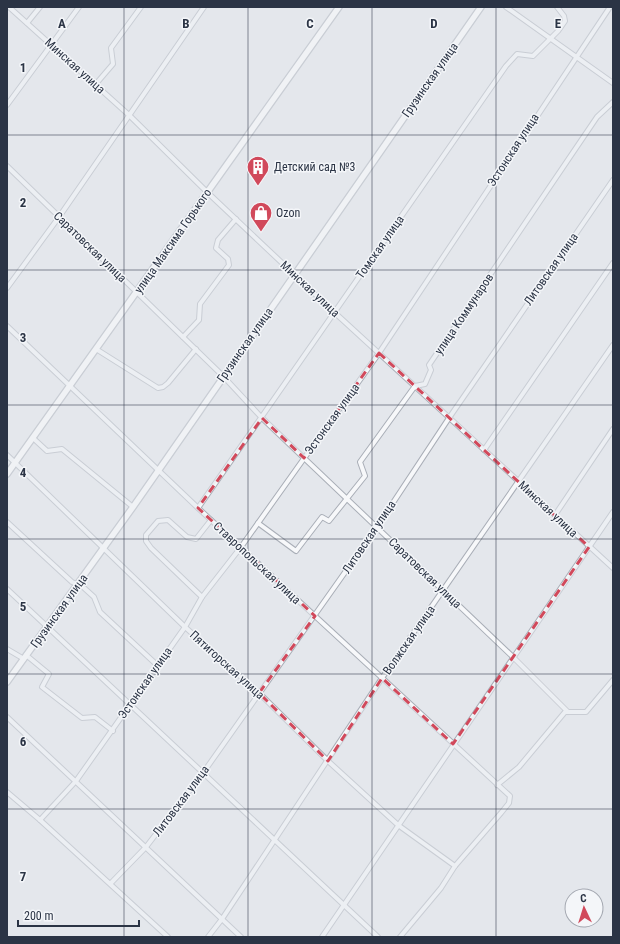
<svg xmlns="http://www.w3.org/2000/svg" width="620" height="944" font-family="'Roboto Condensed',sans-serif">
  <style>
    .lines { fill: none; stroke-linecap: round; stroke-linejoin: round }
    .street-casing { stroke: #a9aeb7; stroke-width: 6 }
    .secondary-casing { stroke: #a9aeb7; stroke-width: 8 }
    .street { stroke: #f7f8fa; stroke-width: 4 }
    .secondary { stroke: #fff; stroke-width: 5.5 }
    .marked { fill: none; stroke: #d1495b; stroke-width: 3; stroke-dasharray: 8 5; stroke-linejoin: round }
    .grid { fill: none; stroke: #2b3445; stroke-width: 1; stroke-opacity: 0.55 }
    .labels { text-anchor: middle; stroke-width: 3; stroke-linejoin: round; paint-order: stroke }
    .street-label { font-size: 12px; fill: #2b3445; stroke: #f4f6f9 }
    .poi-label { font-size: 12px; fill: #2b3445; stroke: #f4f6f9; text-anchor: start }
    .grid-label { font-size: 13px; text-anchor: middle; font-weight: bold; fill: #2b3445; stroke: #f4f6f9; stroke-width: 3; stroke-linejoin: round; paint-order: stroke }
  </style>
  <rect width="100%" height="100%" fill="#e4e7ec"/>
  <g class="lines">
    <g class="street-casing">
      <g id="street">
        <polyline points="9,7 129,115 207,192 334,312 613,568"/>
        <polyline points="506,7 613,83"/>
        <polyline points="27,23 40,7"/>
        <polyline points="95,85 113,64 111,48 141,7"/>
        <polyline points="7,105 79,7"/>
        <polyline points="7,166 223,376 262,418 513,657 568,712"/>
        <polyline points="7,288 59,217 204,7"/>
        <polyline points="7,326 198,508 510,796 509,803 501,813 455,866 441,888 400,937"/>
        <polyline points="183,337 199,320 200,304 229,265 228,259 216,248 218,240 236,219"/>
        <polyline points="96,349 158,388 163,387 168,383 196,349"/>
        <polyline points="33,438 47,451 62,449 133,507"/>
        <polyline points="484,450 613,263"/>
        <polyline points="7,455 185,627 259,693 328,761 398,825 455,866"/>
        <polyline points="198,508 506,66 517,54 533,56 558,31 565,21 564,16 557,7"/>
        <polyline points="555,515 613,429"/>
        <polyline points="7,522 72,582 83,587 94,597 100,612 157,665"/>
        <polyline points="258,523 296,551 322,517 329,521 365,476 360,462 415,386 425,384 431,370 429,365 597,117 613,102"/>
        <polyline points="7,589 378,937"/>
        <polyline points="202,597 151,548 146,541 146,535 158,521 168,520 187,537 196,539 211,520"/>
        <polyline points="7,649 24,659"/>
        <polyline points="26,655 49,674 42,687 82,718 95,717 113,731"/>
        <polyline points="7,717 241,937"/>
        <polyline points="497,785 519,767 565,712 586,712 613,680"/>
        <polyline points="7,792 40,820 168,937"/>
        <polyline points="40,820 76,781 185,627 202,597 241,547 379,353 610,7"/>
        <polyline points="111,883 146,847 203,773 377,527 449,418 613,180"/>
        <polyline points="208,937 222,919 382,678 613,345"/>
        <polyline points="322,937 613,512"/>
      </g>
    </g>
    <g class="secondary-casing">
      <g id="secondary">
        <polyline points="7,474 339,7"/>
        <polyline points="7,682 133,507 481,7"/>
      </g>
    </g>
    <use href="#street" class="street"/>
    <use href="#secondary" class="secondary"/>
  </g>
  <path d="M0 0H620V944H0ZM 379,353 L 589,547 L 453,744 L 382,678 L 328,761 L 259,693 L 315,616 L 198,508 L 262,418 L 304,458 Z" fill="#e4e7ec" fill-opacity=".55" fill-rule="evenodd"/>
  <path class="marked" d="M 379,353 L 589,547 L 453,744 L 382,678 L 328,761 L 259,693 L 315,616 L 198,508 L 262,418 L 304,458 Z"/>
  <path class="grid" d="M 124,7 L 124,937M 248,7 L 248,937M 372,7 L 372,937M 496,7 L 496,937M 7,135 L 613,135M 7,270 L 613,270M 7,405 L 613,405M 7,539 L 613,539M 7,674 L 613,674M 7,809 L 613,809"/>
  <defs>
    <g id="building-pin" transform="scale(1.15)"><path d="M0 17L-7.5 6A9.5 9.5 0 1 1 7.5 6Z" fill="#d1495b" stroke="#f4f6f9"/><path d="M-4-6H4V6H1V3H-1V6H-4ZM-2.5-4.3h1.7v1.8h-1.7ZM.8-4.3h1.7v1.8H.8ZM-2.5-1h1.7V.8h-1.7ZM.8-1h1.7V.8H.8Z" fill="#fff"/></g>
    <g id="shop-pin" transform="scale(1.15)"><path d="M0 17L-7.5 6A9.5 9.5 0 1 1 7.5 6Z" fill="#d1495b" stroke="#f4f6f9"/><path d="M-5-2.5h2.3a2.7 3.5 0 0 1 5.4 0H5L5.5 6h-11ZM-1.5-2.5h3a1.5 2.3 0 0 0-3 0Z" fill="#fff"/></g>
  </defs>
  <g fill-rule="evenodd">
    <use href="#building-pin" x="258" y="167"/>
    <use href="#shop-pin" x="261" y="213"/>
  </g>
  <g class="labels">
    <g class="street-label">
      <text transform="translate(75 66) rotate(42)" y="4">Минская улица</text>
      <text transform="translate(430 80) rotate(-55)" y="4">Грузинская улица</text>
      <text transform="translate(513 150) rotate(-57)" y="4">Эстонская улица</text>
      <text transform="translate(173 241) rotate(-55)" y="4">улица Максима Горького</text>
      <text transform="translate(90 247) rotate(44)" y="4">Саратовская улица</text>
      <text transform="translate(380 247) rotate(-55)" y="4">Томская улица</text>
      <text transform="translate(551 269) rotate(-55)" y="4">Литовская улица</text>
      <text transform="translate(310 289) rotate(43)" y="4">Минская улица</text>
      <text transform="translate(464 314) rotate(-56)" y="4">улица Коммунаров</text>
      <text transform="translate(245 345) rotate(-55)" y="4">Грузинская улица</text>
      <text transform="translate(332 419) rotate(-54)" y="4">Эстонская улица</text>
      <text transform="translate(548 509) rotate(43)" y="4">Минская улица</text>
      <text transform="translate(369 537) rotate(-56)" y="4">Литовская улица</text>
      <text transform="translate(257 563) rotate(43)" y="4">Ставропольская улица</text>
      <text transform="translate(425 573) rotate(44)" y="4">Саратовская улица</text>
      <text transform="translate(59 611) rotate(-54)" y="4">Грузинская улица</text>
      <text transform="translate(409 640) rotate(-55)" y="4">Волжская улица</text>
      <text transform="translate(227 665) rotate(42)" y="4">Пятигорская улица</text>
      <text transform="translate(145 683) rotate(-55)" y="4">Эстонская улица</text>
      <text transform="translate(181 801) rotate(-53)" y="4">Литовская улица</text>
    </g>
    <g class="poi-label">
      <text x="274" y="171">Детский сад №3</text>
      <text x="276" y="217">Ozon</text>
    </g>
  </g>
  <g class="grid-label">
    <text x="62" y="28">A</text>
    <text x="186" y="28">B</text>
    <text x="310" y="28">C</text>
    <text x="434" y="28">D</text>
    <text x="558" y="28">E</text>
    <text x="23" y="72">1</text>
    <text x="23" y="207">2</text>
    <text x="23" y="342">3</text>
    <text x="23" y="477">4</text>
    <text x="23" y="611">5</text>
    <text x="23" y="746">6</text>
    <text x="23" y="881">7</text>
  </g>
  <rect width="620" height="944" fill="none" stroke="#2b3445" stroke-width="16"/>
  <g transform="translate(584 908) rotate(356)"><circle r="19" fill="#f4f6f9" stroke="#a4a8b1"/>
  <path d="M0-3L7 15L0 10L-7 15Z" fill="#d1495b"/>
  <text y="-6" font-size="11" font-weight="bold" text-anchor="middle" fill="#2b3445">С</text>
  </g>
  <path d="M18 920v6h121v-6" fill="none" stroke="#2b3445" stroke-width="2"/>
  <text x="24" y="920" font-size="12" fill="#2b3445" stroke="#f4f6f9" stroke-width="3" paint-order="stroke">200 m</text>
</svg>
